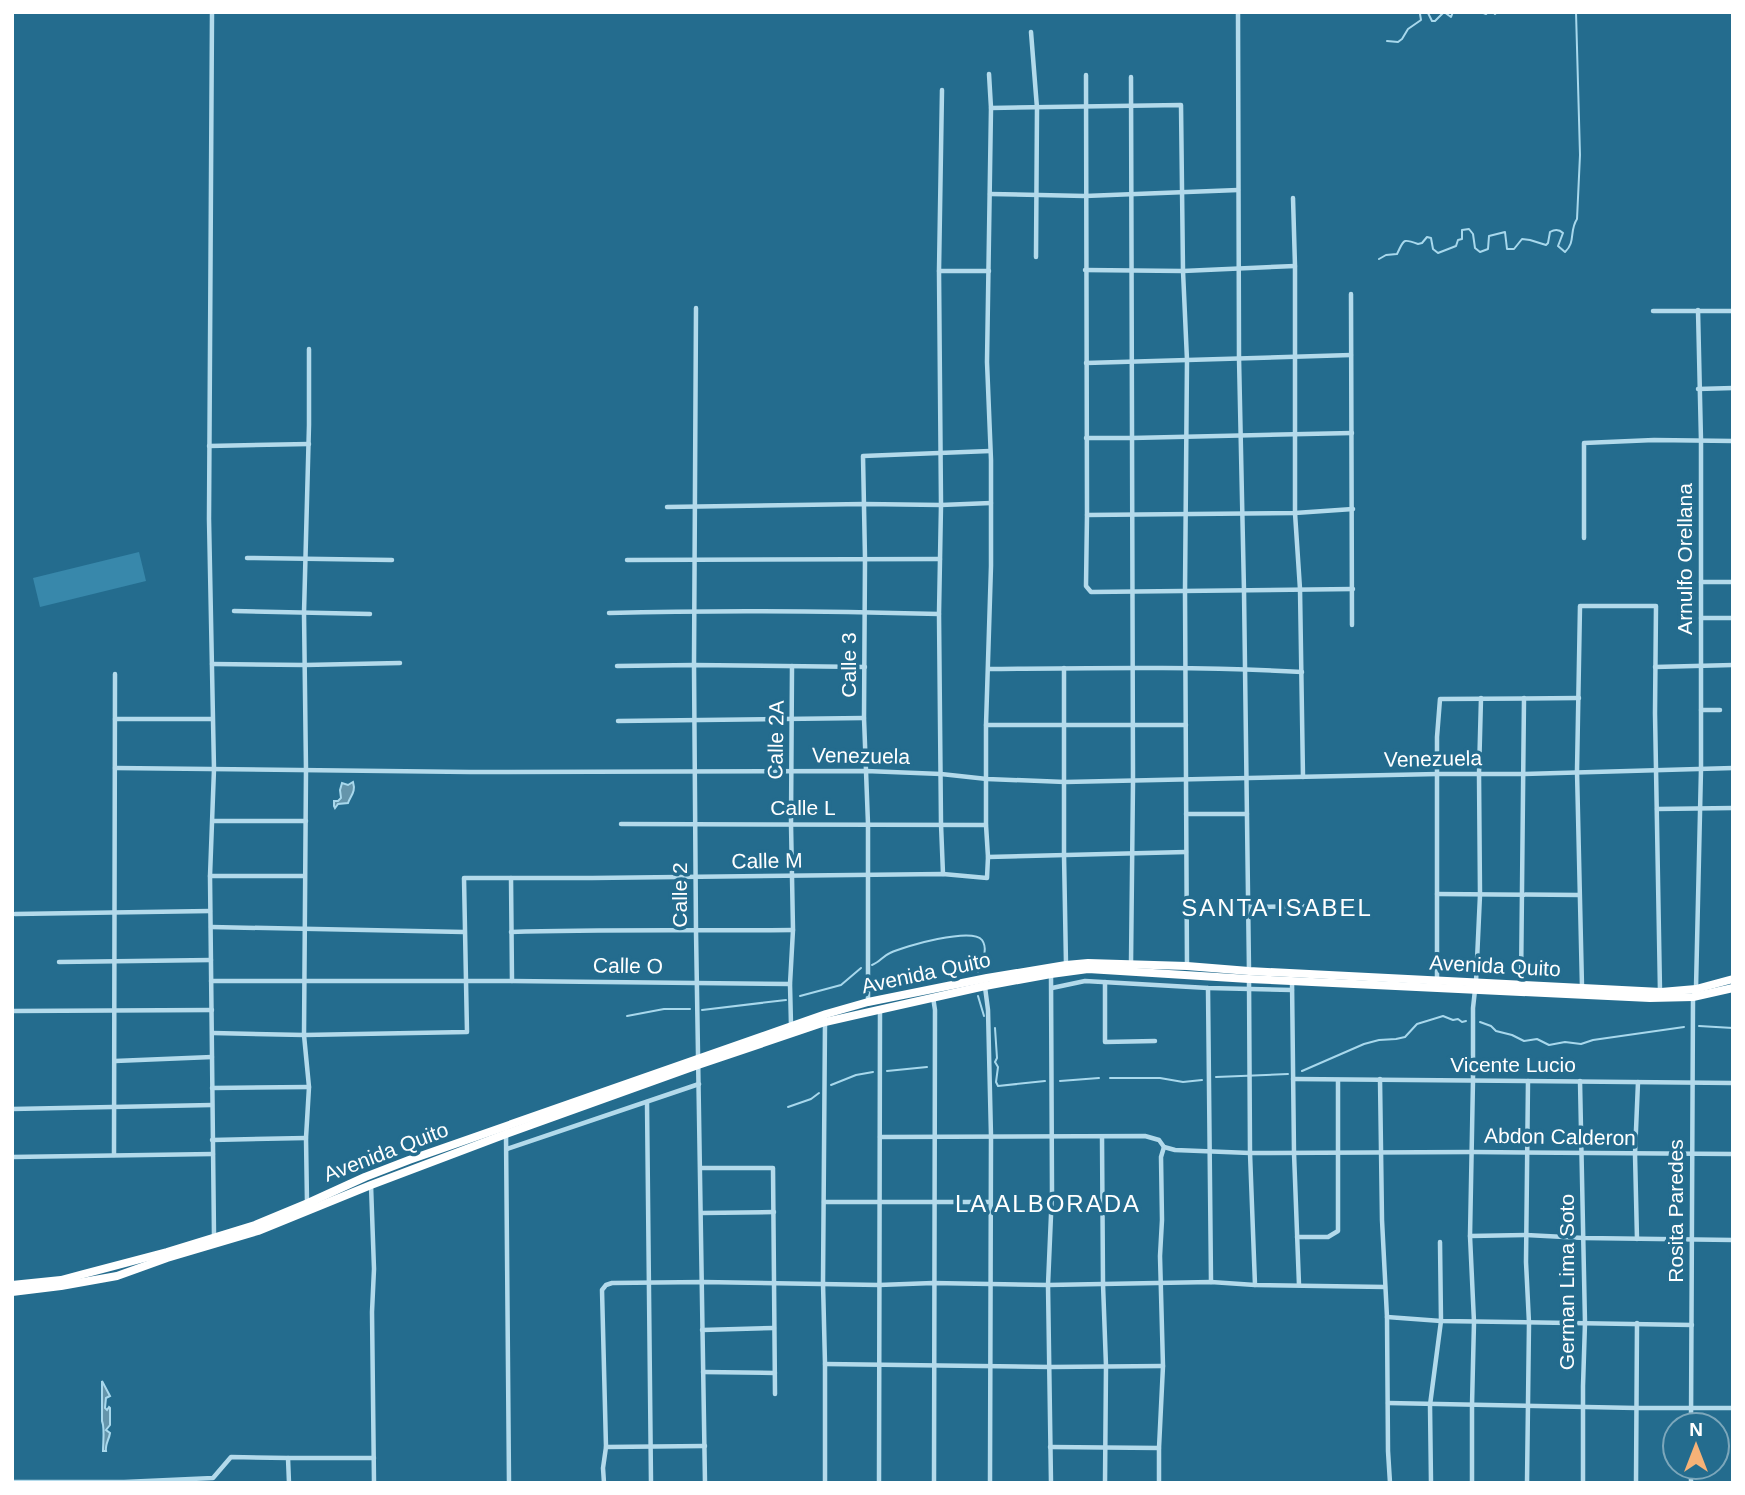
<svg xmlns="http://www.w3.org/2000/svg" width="1745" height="1495" font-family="Helvetica,sans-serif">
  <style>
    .green { fill: #3888ab }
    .water { fill: #6595ab; stroke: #a8d8ec; stroke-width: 2 }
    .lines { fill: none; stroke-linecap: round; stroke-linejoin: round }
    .stream { stroke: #a8d8ec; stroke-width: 2 }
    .street { stroke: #b3daeb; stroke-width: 4.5 }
    .highway { stroke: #fff; stroke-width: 8 }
    .labels { text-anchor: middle; stroke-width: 7; stroke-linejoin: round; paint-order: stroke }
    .street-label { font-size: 21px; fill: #fff; stroke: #246c8e }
    .quarter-label { font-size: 24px; letter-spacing: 2px; fill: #fff; stroke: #246c8e }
  </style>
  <rect width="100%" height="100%" fill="#246c8e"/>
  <polygon class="green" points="139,552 146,581 40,607 33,578"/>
  <g class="water">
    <path d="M 353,782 C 356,792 351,795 348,803 L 338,804 L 335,808 L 334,806 L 334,801 L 338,801 L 341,798 L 340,790 L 342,783 L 348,785 Z"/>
    <path d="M 102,1381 L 110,1396 L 106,1398 L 105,1408 L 107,1410 L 109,1407 L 110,1408 L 110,1425 L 106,1430 L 110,1433 C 109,1440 105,1444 106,1451 L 103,1451 C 103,1442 105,1428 102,1421 Z"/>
  </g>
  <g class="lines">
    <g class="stream">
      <polyline points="1425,12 1428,13 1432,21 1435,21 1444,12"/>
      <polyline points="1444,12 1451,17 1453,12"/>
      <polyline points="1481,12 1486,14 1488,12"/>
      <polyline points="1493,12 1495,14 1497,12"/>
      <polyline points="1387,41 1398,42 1402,39 1408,29 1421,20 1420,14 1422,12"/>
      <path d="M 1379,259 L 1386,255 L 1397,254 C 1404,240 1402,238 1418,244 L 1422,243 L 1427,237 L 1431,238 L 1433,249 L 1438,253 L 1456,246 L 1458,240 L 1462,239 L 1462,230 L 1469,229 L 1473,234 L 1475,248 L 1480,252 L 1488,249 L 1489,236 L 1505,232 L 1507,249 L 1514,249 L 1522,239 L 1530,240 L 1546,245 L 1548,243 L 1550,232 C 1555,229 1559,229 1563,233 L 1558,246 L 1565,252 C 1576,242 1569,231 1577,219 L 1580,155 L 1576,12"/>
      <path d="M 872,965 C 880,962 883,956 890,953 C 904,946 972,927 982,940 C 989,950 981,962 978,972"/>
      <polyline points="800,996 841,985 861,968"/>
      <polyline points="978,996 984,1016"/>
      <polyline points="702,1010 786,1000"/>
      <polyline points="627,1016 664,1009 690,1009"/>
      <polyline points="1480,1022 1491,1026 1496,1031 1512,1035 1524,1041 1537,1039 1549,1045 1565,1042 1581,1044 1593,1040 1684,1027"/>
      <polyline points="1699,1026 1733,1028"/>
      <polyline points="995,1028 997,1058 995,1062 998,1067 996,1082 998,1086 1045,1081"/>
      <polyline points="887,1071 927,1067"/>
      <polyline points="1302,1071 1364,1044 1379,1040 1396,1039 1405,1037 1417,1024 1443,1016 1453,1020 1458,1019 1462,1022 1466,1021"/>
      <polyline points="1216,1077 1288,1074"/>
      <polyline points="1110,1078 1160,1078 1183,1082 1202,1080"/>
      <polyline points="1060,1081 1099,1078"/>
      <polyline points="831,1085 856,1075 873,1072"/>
      <polyline points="788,1107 811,1099 819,1093"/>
    </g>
    <g class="street">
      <polyline points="212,12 209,519 214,769 210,876 214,1236"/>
      <polyline points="1238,12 1239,358 1244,591 1249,970"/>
      <polyline points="1031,32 1037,108 1036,257"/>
      <polyline points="1086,75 1087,515 1086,586 1091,592 1353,589"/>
      <polyline points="942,90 939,271 941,505 939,614 941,824 943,874"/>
      <polyline points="991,108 1181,105 1183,271 1187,360 1185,591 1187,966"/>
      <polyline points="990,194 1085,196 1238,190"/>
      <polyline points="1293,198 1295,266 1295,513 1300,589 1303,777"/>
      <polyline points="1085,270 1183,271 1295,266"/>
      <polyline points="939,271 989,271"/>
      <polyline points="1351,294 1352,625"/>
      <polyline points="696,308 694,665 696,931 705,1483"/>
      <polyline points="1653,311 1733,311"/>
      <polyline points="1086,363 1351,355"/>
      <polyline points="1698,389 1733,388"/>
      <polyline points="1086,438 1132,438 1352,433"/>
      <polyline points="209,446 309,444"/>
      <polyline points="667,507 864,504 941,505 991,503"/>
      <polyline points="1087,515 1295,513 1353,509"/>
      <polyline points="1584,538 1584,443 1654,440 1733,441"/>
      <polyline points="247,558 392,560"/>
      <polyline points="627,560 940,559"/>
      <polyline points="1701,582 1733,582"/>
      <polyline points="234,611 370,614"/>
      <path d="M 609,613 C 719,610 829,611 939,614"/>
      <polyline points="1701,618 1733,618"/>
      <polyline points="212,664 305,665 400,663"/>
      <polyline points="617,666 694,665 865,667"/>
      <polyline points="1655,667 1733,665"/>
      <polyline points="1064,668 1064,855 1066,964"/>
      <path d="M 989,669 C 1093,668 1197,666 1302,672"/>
      <polyline points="1701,710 1720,710"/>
      <polyline points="115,719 212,719"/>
      <polyline points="618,721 864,718"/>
      <polyline points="986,725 1186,725"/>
      <polyline points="115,768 470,772 866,771 941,774 987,779 1065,782 1438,774 1523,774 1733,768"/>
      <polyline points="1657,809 1733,808"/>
      <polyline points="1186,814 1247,814"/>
      <polyline points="213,821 306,821"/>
      <polyline points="621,824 986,825"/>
      <polyline points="988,857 1186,852"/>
      <polyline points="210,876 304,876"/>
      <polyline points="511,878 512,981"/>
      <polyline points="1437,894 1579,895"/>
      <polyline points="1248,907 1313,906"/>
      <polyline points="15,914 210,911"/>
      <polyline points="211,927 464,932"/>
      <path d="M 511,932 C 605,929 699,931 793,930"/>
      <polyline points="59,962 211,960"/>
      <polyline points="1131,963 1133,782 1131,77"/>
      <polyline points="1249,979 1250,1153 1255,1285"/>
      <polyline points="1437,979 1437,737 1440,699 1579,698"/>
      <polyline points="211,981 512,981 790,984"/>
      <polyline points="1292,981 1294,1153 1299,1285"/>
      <polyline points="1105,982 1105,1042 1155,1041"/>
      <polyline points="1476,982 1480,895 1479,774 1481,698"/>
      <polyline points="1521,985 1524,698"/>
      <polyline points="985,987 988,1010 991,1136 990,1483"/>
      <polyline points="1582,987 1577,771 1580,606 1656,606 1655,713 1660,991"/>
      <polyline points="1052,988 1085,981 1208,988 1292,990"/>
      <polyline points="1208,988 1211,1282"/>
      <polyline points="1696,988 1701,769 1701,441 1698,310"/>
      <polyline points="933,997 935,1010 934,1483"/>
      <polyline points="868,1001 868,824 864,718 865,558 863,456 990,451"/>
      <polyline points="12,1011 212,1010"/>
      <polyline points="825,1022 823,1283 825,1364 825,1483"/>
      <polyline points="791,1025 790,984 793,930 791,824 792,666"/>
      <polyline points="213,1033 304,1035 467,1032 464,878 592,878 943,874 987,878 988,857 986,825 986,725 991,566 991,460 987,362 991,108 989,74"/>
      <polyline points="115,1061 212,1057"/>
      <polyline points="1293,1079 1733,1083"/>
      <polyline points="1380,1079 1382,1220 1387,1317 1388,1451 1390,1483"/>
      <polyline points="1580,1081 1585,1323 1583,1386 1583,1483"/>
      <polyline points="212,1088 309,1087"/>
      <polyline points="647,1102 651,1483"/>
      <polyline points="12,1109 212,1105"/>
      <polyline points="506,1134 509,1483"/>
      <polyline points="880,1137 1145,1136 1159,1140 1164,1147 1175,1150 1250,1153 1472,1152 1733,1154"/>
      <polyline points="1102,1137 1103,1284 1106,1366 1105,1483"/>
      <polyline points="212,1140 306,1138"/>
      <polyline points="507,1149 699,1084"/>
      <polyline points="114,1155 115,674"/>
      <polyline points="12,1157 213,1154"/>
      <polyline points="701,1168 773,1168 775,1394"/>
      <polyline points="371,1185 374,1269 372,1312 374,1483"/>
      <polyline points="824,1202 990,1202"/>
      <polyline points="307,1203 306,1138 309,1087 304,1035 306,770 304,613 309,425 309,349"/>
      <polyline points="702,1213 774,1212"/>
      <polyline points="1470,1236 1526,1235 1584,1238 1733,1240"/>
      <polyline points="1297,1237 1328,1237 1338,1231 1338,1080"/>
      <polyline points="1637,1239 1635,1154 1638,1082"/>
      <polyline points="1387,1317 1441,1321 1692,1325"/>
      <polyline points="702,1330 774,1328"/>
      <polyline points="825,1364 1050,1367 1163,1366"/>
      <polyline points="703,1372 775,1373"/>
      <polyline points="1388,1403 1636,1408 1733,1408"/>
      <polyline points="1691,1425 1693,997"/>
      <polyline points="606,1447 602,1290 606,1285 612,1283 703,1282 879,1285 933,1283 1048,1285 1211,1282 1255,1285 1385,1287"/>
      <polyline points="1050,1447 1159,1448"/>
      <polyline points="12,1482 124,1482 213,1478 231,1457 288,1458"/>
      <polyline points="289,1483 288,1458 374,1458"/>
      <polyline points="604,1483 603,1468 606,1447 705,1446"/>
      <polyline points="879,1483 880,1009"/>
      <polyline points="1051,1483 1048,1285 1052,1192 1051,974"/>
      <polyline points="1159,1483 1159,1448 1163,1366 1160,1256 1162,1220 1161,1157 1164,1147"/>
      <polyline points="1431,1483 1430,1405 1441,1321 1440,1242"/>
      <polyline points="1472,1483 1472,1405 1474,1322 1470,1236 1473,1080 1473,1008 1475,990"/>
      <polyline points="1527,1483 1529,1323 1526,1262 1528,1081"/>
      <polyline points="1636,1483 1637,1323"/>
      <polyline points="1691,1483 1691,1467"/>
    </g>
    <g class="highway">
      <polyline points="12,1285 61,1280 167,1252 255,1225 308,1203 365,1177 409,1160 826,1014 868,1002 987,978 1066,965 1088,963 1187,966 1249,971 1661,992 1696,989 1733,979"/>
      <polyline points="12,1292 61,1286 117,1276 167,1258 258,1231 371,1185 506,1134 698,1065 825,1022 985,986 1051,974 1088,969 1249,979 1650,998 1693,997 1733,988"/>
    </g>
  </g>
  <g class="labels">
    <g class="street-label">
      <text transform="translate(1685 559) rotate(-90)" y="7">Arnulfo Orellana</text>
      <text transform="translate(849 665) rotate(-90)" y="7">Calle 3</text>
      <text transform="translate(776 740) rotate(-89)" y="7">Calle 2A</text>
      <text transform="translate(861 756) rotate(1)" y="7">Venezuela</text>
      <text transform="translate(1433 759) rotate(-1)" y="7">Venezuela</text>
      <text x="803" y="815">Calle L</text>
      <text transform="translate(767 861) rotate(-1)" y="7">Calle M</text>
      <text transform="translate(680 895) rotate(-90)" y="7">Calle 2</text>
      <text transform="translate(628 966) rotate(1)" y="7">Calle O</text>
      <text transform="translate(1495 966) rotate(3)" y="7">Avenida Quito</text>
      <text transform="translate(926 973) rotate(-12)" y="7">Avenida Quito</text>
      <text x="1513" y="1072">Vicente Lucio</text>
      <text transform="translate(1560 1137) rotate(1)" y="7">Abdon Calderon</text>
      <text transform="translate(386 1152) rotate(-21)" y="7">Avenida Quito</text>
      <text transform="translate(1676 1211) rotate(-90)" y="7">Rosita Paredes</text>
      <text transform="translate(1567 1282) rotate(-90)" y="7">German Lima Soto</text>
    </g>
    <g class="quarter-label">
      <text x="1277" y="916">SANTA ISABEL</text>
      <text x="1048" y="1212">LA ALBORADA</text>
    </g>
  </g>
  <rect width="1745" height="1495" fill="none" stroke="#ffffff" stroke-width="28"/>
  <g transform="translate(1696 1446)"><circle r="33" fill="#246c8e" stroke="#7ca7bb" stroke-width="2"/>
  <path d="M0-5L12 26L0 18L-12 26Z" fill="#f6b277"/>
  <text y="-10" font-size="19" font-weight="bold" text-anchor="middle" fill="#ffffff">N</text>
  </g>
</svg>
